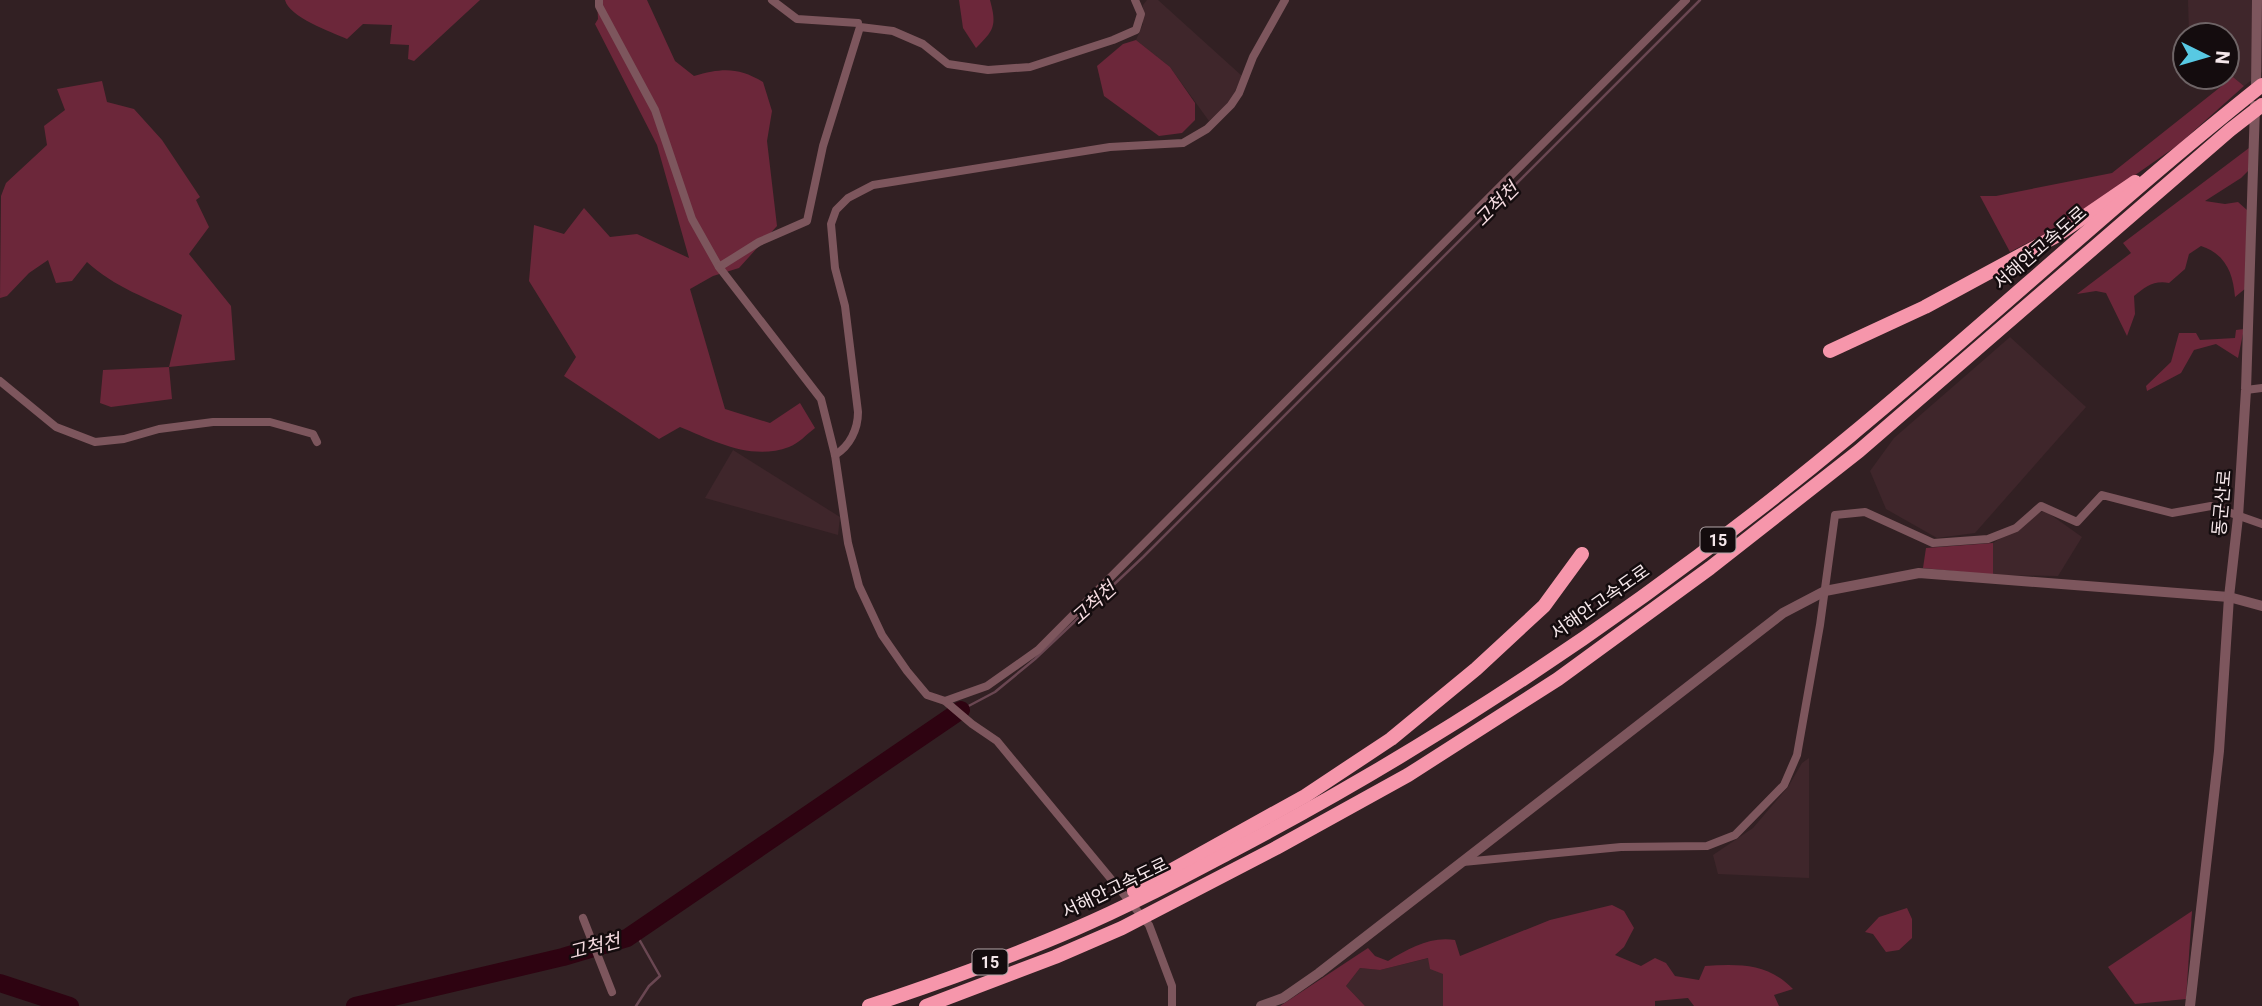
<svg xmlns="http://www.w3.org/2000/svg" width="2262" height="1006" font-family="Roboto,'Noto Sans KR',sans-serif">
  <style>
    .built { fill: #3f262b }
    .green { fill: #6c273a }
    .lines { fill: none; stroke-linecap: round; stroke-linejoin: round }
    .stream { stroke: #6a4752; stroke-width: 2.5 }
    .river { stroke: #2e0311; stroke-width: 18 }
    .minor { stroke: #7d565d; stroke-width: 8 }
    .tertiary { stroke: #7d565d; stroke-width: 10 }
    .motorway { stroke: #f696ab; stroke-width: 14 }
    .labels { text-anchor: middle; stroke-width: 5; stroke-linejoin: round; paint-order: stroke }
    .shield { fill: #140c0e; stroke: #b2a5a8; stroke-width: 2 }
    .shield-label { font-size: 16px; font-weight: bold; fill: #f5e7ea }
    .street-label { font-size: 18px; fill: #f5e7ea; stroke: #140c0e }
    .water-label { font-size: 19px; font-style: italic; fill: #f5dbe0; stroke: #140c0e }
  </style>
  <rect width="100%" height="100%" fill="#322023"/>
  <g class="built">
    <polygon points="1147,0 1158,0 1242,76 1231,100 1209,121 1170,67 1136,40 1143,24 1143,5"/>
    <polygon points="2188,0 2262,0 2262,72 2244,86 2227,72 2227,35 2189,35"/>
    <polygon points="2010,337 2086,407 1975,533 1937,538 1886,509 1870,471 1894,438"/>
    <polygon points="733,450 840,517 838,535 705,498"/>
    <polygon points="2044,510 2082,537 2058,576 1993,575 1993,543"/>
    <polygon points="1809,758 1809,878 1718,874 1713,855 1753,828 1788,787 1802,763"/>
    <polygon points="1429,958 1443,973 1443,1006 1365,1006 1346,986 1360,968 1380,970"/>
  </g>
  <g class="green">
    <path d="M 285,0 L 480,0 L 414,61 L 408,59 L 409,45 L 390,44 L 392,25 L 363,24 L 347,39 C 331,32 289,17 285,0 Z"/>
    <path d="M 597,0 L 647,0 L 675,61 L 694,76 C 722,68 738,67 763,82 L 772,111 L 767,141 L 777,226 L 739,268 L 713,276 L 690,289 L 725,409 L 770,423 L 800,403 L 815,428 C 807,434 798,444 789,447 C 751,461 714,441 680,427 L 659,439 L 564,376 L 576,357 L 529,281 L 534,225 L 564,234 L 584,208 L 610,237 L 637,234 L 689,258 L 657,145 L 595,24 L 598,19 Z"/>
    <path d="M 959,0 L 990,0 C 997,26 994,30 976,48 L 963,28 Z"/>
    <polygon points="1136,40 1170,67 1195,103 1195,120 1182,133 1159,136 1104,96 1097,66 1123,44"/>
    <polygon points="2233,77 2244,86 2178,145 2068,222 2010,252 1980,196 1996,196 2112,173"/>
    <path d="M 102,81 L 107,102 L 134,109 L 162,140 L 200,197 L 196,200 L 209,227 L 189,254 L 231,306 L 235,360 L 169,367 L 172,399 L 111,407 L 100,403 L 103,370 L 169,367 L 182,315 C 149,299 114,287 87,262 L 72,281 L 56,283 L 48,260 L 29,273 L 7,296 L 0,298 L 1,196 L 6,183 L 47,145 L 44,126 L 65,110 L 57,89 Z"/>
    <path d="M 2249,148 L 2250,169 L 2241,178 L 2205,201 L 2225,204 L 2238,202 L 2247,210 L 2246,288 L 2235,297 C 2233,272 2225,254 2201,246 L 2189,254 L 2185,269 L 2169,283 C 2154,280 2145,287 2134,296 L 2135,314 L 2127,336 L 2106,293 L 2096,291 L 2077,294 L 2131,253 L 2123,243 Z"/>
    <polygon points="2244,329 2238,358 2216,344 2194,350 2181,373 2147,391 2146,386 2171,362 2179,333 2196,333 2200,340 2235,338 2236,330"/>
    <polygon points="1993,543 1993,575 1923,568 1926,548"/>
    <path d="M 1612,905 L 1624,911 L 1634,928 L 1624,947 L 1615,955 L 1641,966 L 1655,958 L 1666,963 L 1675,976 L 1699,980 L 1705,966 C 1739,964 1768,963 1793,989 L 1774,995 L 1779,1006 L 1694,1006 L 1688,998 L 1655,1001 L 1655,1006 L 1443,1006 L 1443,974 L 1430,969 L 1428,958 L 1380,970 L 1360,968 L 1346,986 L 1365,1006 L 1280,1006 L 1368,948 L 1375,956 L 1388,961 C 1409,948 1431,936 1455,940 L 1460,956 L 1550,920 Z"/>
    <polygon points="1907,908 1912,919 1912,938 1899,950 1886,952 1873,934 1865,932 1879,917"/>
    <polygon points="2192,911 2186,999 2135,1004 2108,967"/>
  </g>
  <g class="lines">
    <g class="stream">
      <polyline points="961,710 995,692 1035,659 1143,557 1700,0"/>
      <polyline points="635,932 660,976 649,986 636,1006"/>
    </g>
    <g class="river">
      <polyline points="0,983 70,1006"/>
      <polyline points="355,1006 563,957 627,938 961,710"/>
    </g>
    <g class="minor">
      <polyline points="599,0 599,6 655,110 692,219 719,267 821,399 835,455 848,543 859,586 882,635 907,671 927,695 945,701 972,724 997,741 1149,925 1172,986 1172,1006"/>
      <polyline points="772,0 797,19 858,23"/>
      <polyline points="719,267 759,242 807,221 823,146 860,27 893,31 923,44 948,64 988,70 1030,67 1113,40 1136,30 1141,14 1135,0"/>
      <polyline points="0,381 56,427 95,442 124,439 159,429 213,422 270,422 313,434 317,442"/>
      <polyline points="2246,390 2262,388"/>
      <path d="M 835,455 C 850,446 858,429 858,412 L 845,306 L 835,268 L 831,224 L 836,210 L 848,198 L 873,185 L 1110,147 L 1183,143 L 1207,129 L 1231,105 L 1239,93 L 1253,57 L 1285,0"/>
      <polyline points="945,701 987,686 1038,650 1686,0"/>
      <polyline points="1463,862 1621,847 1707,846 1735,835 1784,785 1797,755 1820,625 1835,515 1865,512 1933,543 1988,539 2016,528 2041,506 2077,522 2102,495 2172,513 2211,506 2262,524"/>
      <polyline points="583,918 612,992"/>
    </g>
    <g class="tertiary">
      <polyline points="2256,91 2257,0"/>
      <polyline points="1261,1006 1283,998 1319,973 1783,613 1825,591 1919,573 2229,597 2262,606"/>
      <polyline points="2190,1006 2219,751 2229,597 2238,517 2246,390 2255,106"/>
    </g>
    <g class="motorway">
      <polyline points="1830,351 1925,307 2056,236 2135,182"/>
      <polyline points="1134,891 1305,796 1391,739 1476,669 1544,606 1582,554"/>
      <path d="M 869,1006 C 938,983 1008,958 1075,929 C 1129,906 1181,878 1234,850 C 1453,735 1660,594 1850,436 C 1989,321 2121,197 2262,85"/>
      <polyline points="926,1006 1055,957 1122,928 1276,848 1408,775 1558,679 1710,568 1859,451 2230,130 2262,105"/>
    </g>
  </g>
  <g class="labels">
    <g class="shield">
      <rect x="1700.5" y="527.5" width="35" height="25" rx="5"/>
      <rect x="972.5" y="949.5" width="35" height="25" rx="5"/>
    </g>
    <g class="shield-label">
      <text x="1718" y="546">15</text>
      <text x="990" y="968">15</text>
    </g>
    <g class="street-label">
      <text transform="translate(2040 248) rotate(-41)" y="6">서해안고속도로</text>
      <text transform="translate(2222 503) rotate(-85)" y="6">동군산로</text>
      <text transform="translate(1600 602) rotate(-35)" y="6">서해안고속도로</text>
      <text transform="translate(1115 888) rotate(-26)" y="6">서해안고속도로</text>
    </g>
    <g class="water-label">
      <text transform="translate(1496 204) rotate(-45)" y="7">고척천</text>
      <text transform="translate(1093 603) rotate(-42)" y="7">고척천</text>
      <text transform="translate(594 946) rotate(-14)" y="7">고척천</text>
    </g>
  </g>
  <g transform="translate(2206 56) rotate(95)"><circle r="33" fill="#140c0e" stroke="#6e6466" stroke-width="2"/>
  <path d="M0-5L12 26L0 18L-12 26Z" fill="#58c9e3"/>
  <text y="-10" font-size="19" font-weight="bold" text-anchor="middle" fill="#f5e7ea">N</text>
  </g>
</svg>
